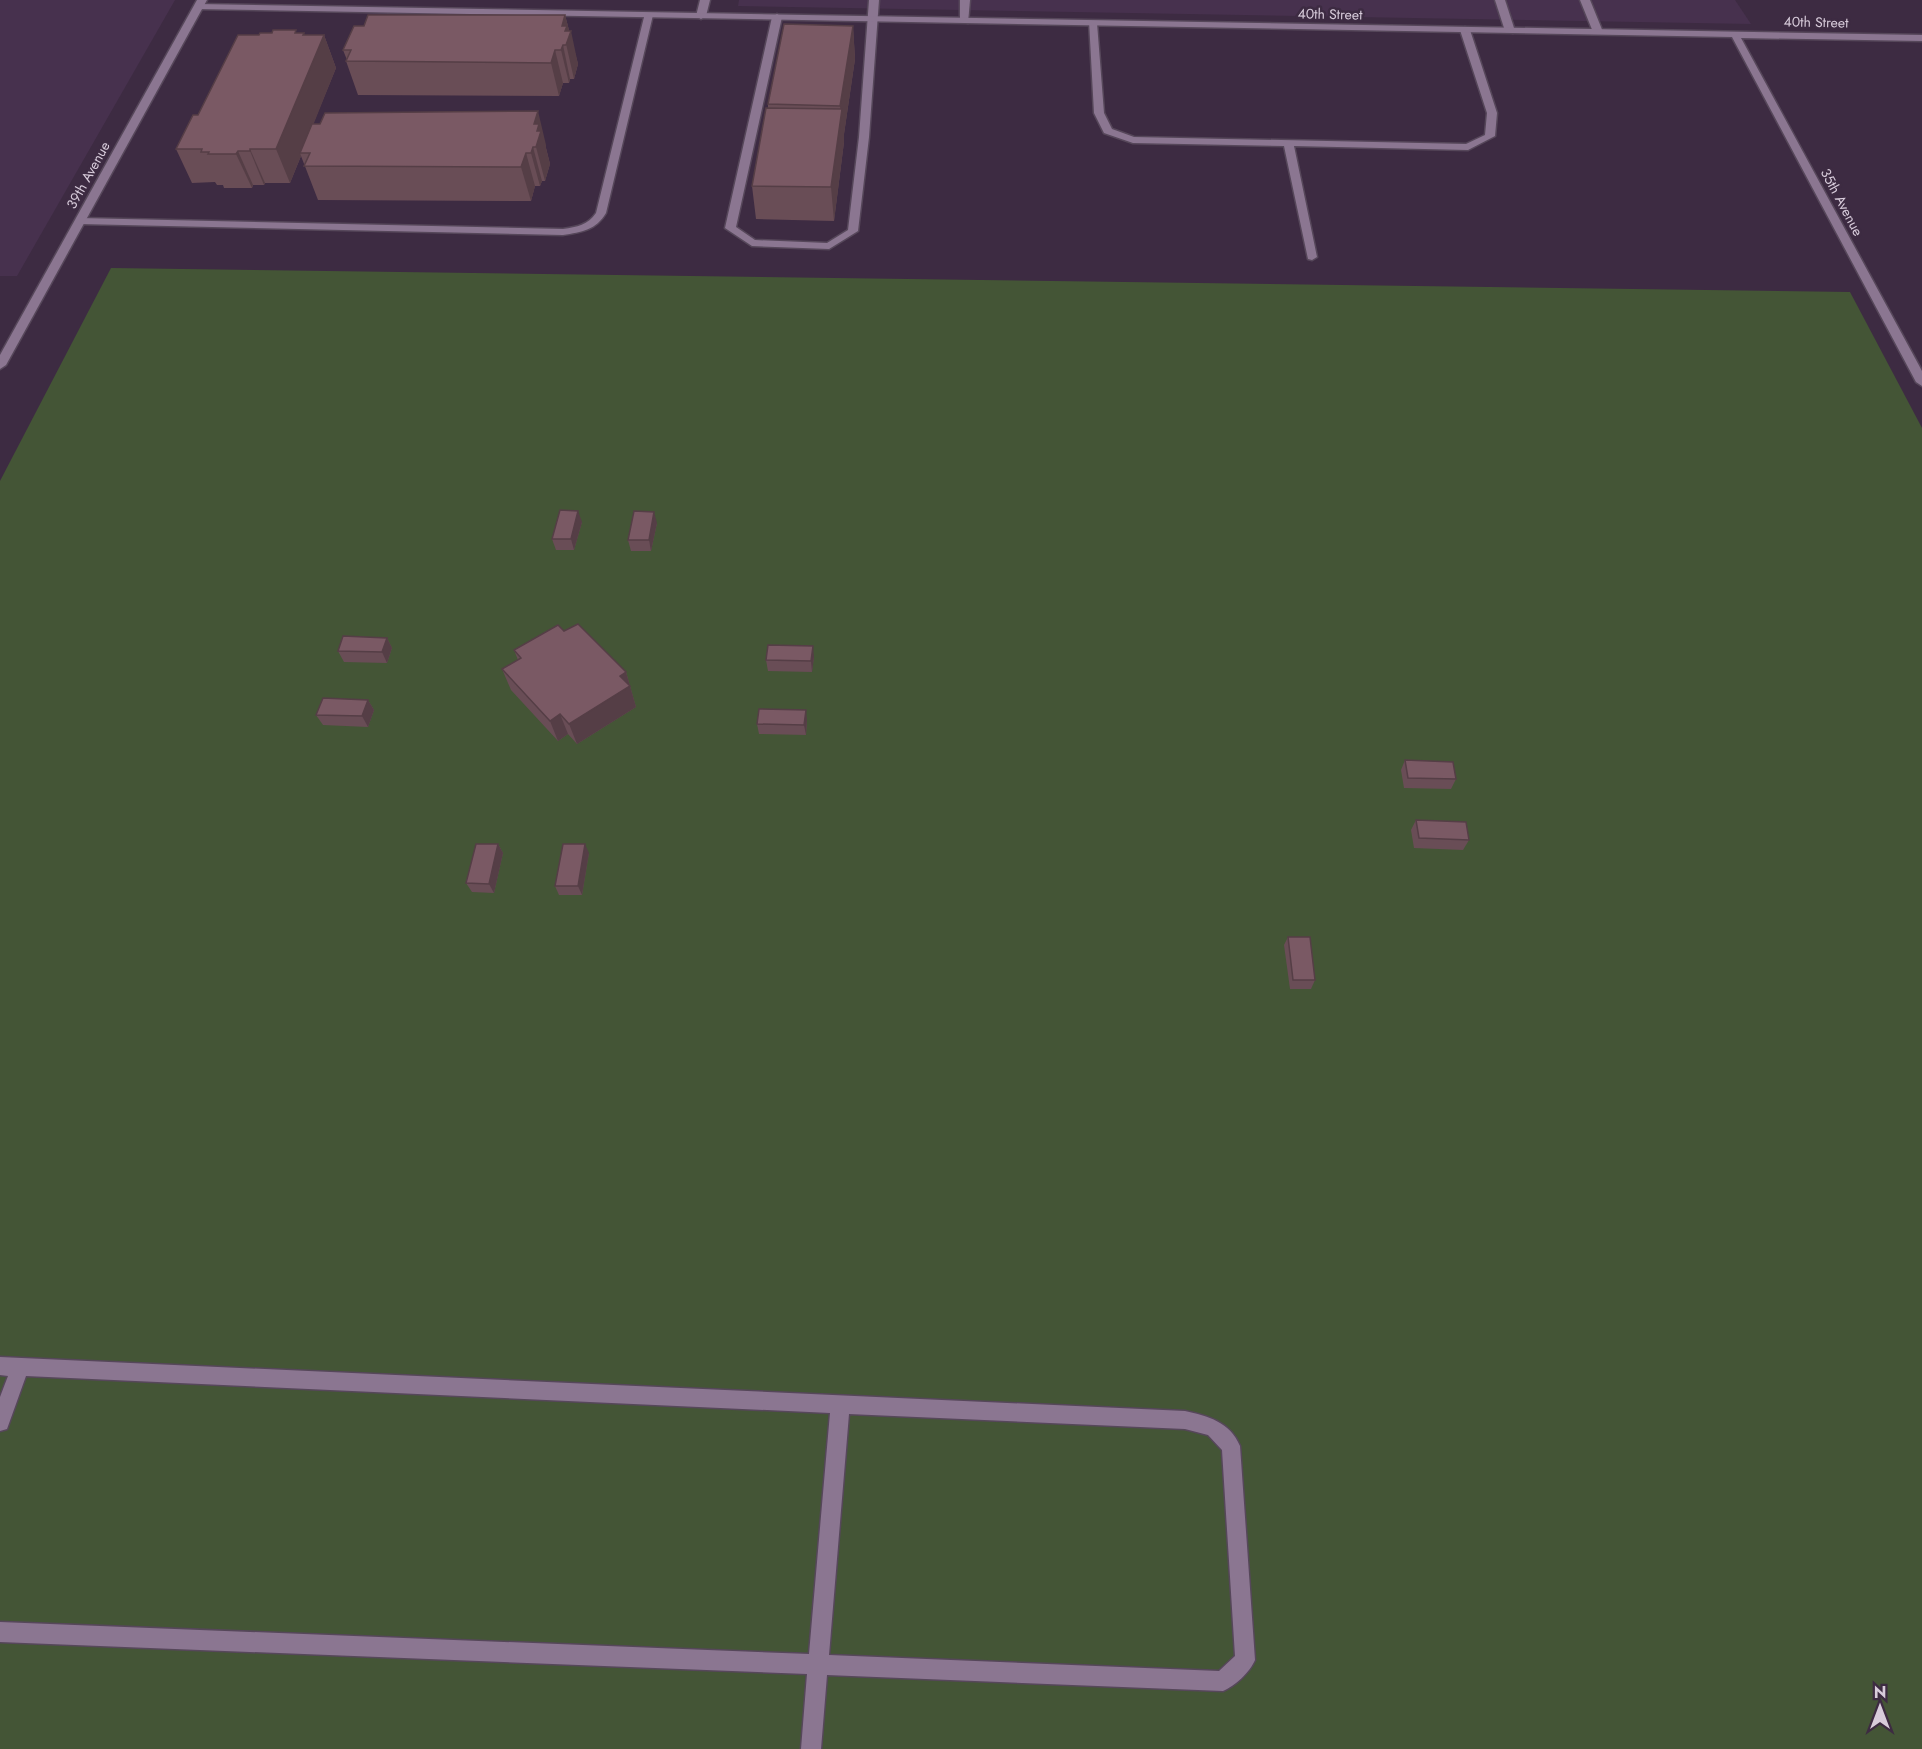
<svg xmlns="http://www.w3.org/2000/svg" width="1922" height="1749" font-family="Jost,sans-serif">
  <style>
    .built { fill: #47314e }
    .green { fill: #445536 }
    .lines { fill: none; stroke-linecap: round; stroke-linejoin: round }
    .service-casing { stroke: #56475a; stroke-width: 3 }
    .minor-casing { stroke: #56475a; stroke-width: 3 }
    .secondary-casing { stroke: #56475a; stroke-width: 3 }
    .service { fill: #8b7691; fill-rule: evenodd }
    .minor { fill: #8b7691; fill-rule: evenodd }
    .secondary { fill: #8b7691; fill-rule: evenodd }
    .wall { fill: #694d56 }
    .shaded-wall { fill: #553e46 }
    .building { fill: #7a5964; stroke: #553e46; stroke-width: 1.5 }
    .labels { text-anchor: middle; stroke-width: 5; stroke-linejoin: round; paint-order: stroke }
    .far-street-label { font-size: 14px; fill: #d8ccdb; stroke: #3d2b42 }
  </style>
  <rect width="100%" height="100%" fill="#3d2b42"/>
  <g class="built">
    <polygon points="0,0 175,0 17,276 0,276"/>
    <polygon points="739,0 1735,0 1751,24 738,6"/>
  </g>
  <polygon class="green" points="111,268 1850,292 1922,428 1922,1749 0,1749 0,481"/>
  <g class="lines">
    <g class="service-casing">
      <g id="service">
        <polygon points="700,0 710,0 706,16 701,19 696,16"/>
        <polygon points="869,0 879,0 869,137 858,231 829,249 752,246 725,228 772,17 777,14 782,17 736,227 755,240 827,243 848,230 859,137"/>
        <polygon points="960,0 970,0 968,23 960,21"/>
        <polygon points="1495,0 1505,0 1515,31 1513,33 1505,31"/>
        <polygon points="1580,0 1590,0 1603,32 1601,34 1593,32"/>
        <path d="M 645,13 L 653,15 L 606,213 C 596,230 582,232 563,235 L 80,224 L 75,221 L 80,218 L 563,229 C 577,227 588,225 596,213 Z"/>
        <polygon points="1089,21 1097,23 1104,113 1112,129 1134,137 1466,144 1485,135 1487,113 1460,30 1465,27 1470,30 1497,113 1495,136 1468,150 1294,146 1317,257 1312,260 1308,259 1284,146 1133,143 1104,133 1094,113"/>
        <path d="M 0,1357 L 1185,1411 C 1208,1416 1230,1422 1240,1446 L 1255,1660 C 1250,1672 1235,1686 1223,1691 L 827,1675 L 821,1749 L 801,1749 L 807,1674 L 0,1642 L 0,1622 L 809,1654 L 830,1413 L 26,1376 L 7,1429 L 0,1431 L 0,1397 L 8,1376 L 0,1375 ZM 849,1414 L 1185,1429 L 1208,1435 L 1222,1450 L 1235,1656 L 1219,1671 L 829,1655 Z"/>
      </g>
    </g>
    <g class="minor-casing">
      <polygon id="minor" points="198,4 1922,35 1922,41 1741,38 1922,371 1922,386 1916,382 1732,37 195,9 195,5"/>
    </g>
    <g class="secondary-casing">
      <polygon id="secondary" points="197,0 207,0 6,365 0,369 0,355"/>
    </g>
    <use href="#service" class="service"/>
    <use href="#minor" class="minor"/>
    <use href="#secondary" class="secondary"/>
  </g>
  <g class="wall">
    <polygon points="565,15 578,64 574,79 570,79 569,83 563,83 559,96 358,95 346,61 347,60 343,50"/>
    <polygon points="853,26 855,59 844,134 844,142 834,221 756,219 752,186 768,108 768,104"/>
    <polygon points="297,33 305,35 324,35 336,68 313,124 546,145 546,148 550,164 545,181 542,181 540,186 535,186 531,201 318,200 301,156 290,183 265,183 264,185 253,185 252,188 224,188 223,185 217,185 215,182 192,183 176,149 198,115 259,35"/>
    <polygon points="582,522 574,550 556,550 552,539"/>
    <polygon points="657,523 651,551 631,551 628,540"/>
    <polygon points="564,631 626,672 636,707 577,744 568,734 558,741 511,690 502,669 518,660 514,650"/>
    <polygon points="387,638 392,648 387,663 344,662 338,651"/>
    <polygon points="814,657 812,672 768,671 766,660"/>
    <polygon points="368,700 374,710 368,727 323,725 316,715"/>
    <polygon points="807,720 806,735 759,734 757,724"/>
    <polygon points="1405,760 1456,779 1451,789 1404,788 1401,770"/>
    <polygon points="1416,820 1469,840 1463,850 1414,848 1411,830"/>
    <polygon points="498,844 503,853 494,893 472,892 466,883"/>
    <polygon points="589,853 582,895 559,895 555,886"/>
    <polygon points="1288,937 1315,980 1311,989 1290,989 1284,945"/>
  </g>
  <g class="shaded-wall">
    <polygon points="565,15 570,34 571,31 578,64 574,79 562,26"/>
    <polygon points="853,26 855,59 844,134 844,142 834,221 831,187 841,115 840,106"/>
    <polygon points="304,33 314,58 324,35 336,68 302,153 300,153 301,156 290,183 276,149"/>
    <polygon points="563,45 570,79 569,83 561,50"/>
    <polygon points="555,50 563,83 559,96 551,63"/>
    <polygon points="538,111 546,145 546,148 550,164 545,181 536,147 534,124"/>
    <polygon points="533,147 542,181 540,186 531,153"/>
    <polygon points="250,149 265,183 264,185 250,151"/>
    <polygon points="238,151 253,185 252,188 236,154"/>
    <polygon points="526,153 535,186 531,201 521,167"/>
    <polygon points="578,511 582,522 574,550 571,539"/>
    <polygon points="654,512 657,523 651,551 649,540"/>
    <polygon points="387,638 392,648 387,663 382,652"/>
    <polygon points="813,646 814,657 812,672 811,661"/>
    <polygon points="626,672 636,707 577,744 569,724 620,676"/>
    <polygon points="368,700 374,710 368,727 362,716"/>
    <polygon points="806,710 807,720 806,735 804,725"/>
    <polygon points="560,714 568,734 558,741 550,721"/>
    <polygon points="498,844 503,853 494,893 489,884"/>
    <polygon points="585,844 589,853 582,895 578,886"/>
  </g>
  <g class="building">
    <polygon points="368,15 565,15 562,26 567,26 565,31 571,31 566,45 563,45 561,50 555,50 551,63 346,61 351,50 343,50 354,26 364,26"/>
    <polygon points="784,24 853,26 840,106 768,104"/>
    <polygon points="273,30 296,30 295,33 304,33 303,35 324,35 276,149 250,149 250,151 238,151 236,154 208,154 209,152 201,152 202,149 176,149 193,115 198,115 238,35 259,35 260,33 272,33"/>
    <polygon points="766,108 842,109 831,187 752,186"/>
    <polygon points="538,111 534,124 539,124 537,131 541,131 536,147 533,147 531,153 526,153 521,167 304,166 310,153 300,153 312,124 320,124 325,113"/>
    <polygon points="560,510 578,511 571,539 552,539"/>
    <polygon points="634,511 654,512 649,540 628,540"/>
    <polygon points="578,624 626,672 620,676 630,686 569,724 560,714 550,721 502,669 521,658 514,650 558,625 564,631"/>
    <polygon points="343,636 387,638 382,652 338,651"/>
    <polygon points="768,645 813,646 811,661 766,660"/>
    <polygon points="323,698 368,700 362,716 316,715"/>
    <polygon points="759,709 806,710 804,725 757,724"/>
    <polygon points="1405,760 1453,762 1456,779 1408,778"/>
    <polygon points="1416,820 1466,822 1469,840 1419,838"/>
    <polygon points="476,844 498,844 489,884 466,883"/>
    <polygon points="563,844 585,844 578,886 555,886"/>
    <polygon points="1288,937 1310,937 1315,980 1293,980"/>
  </g>
  <g class="labels">
    <g class="far-street-label">
      <text transform="translate(1330 14) rotate(1)" y="5">40th Street</text>
      <text transform="translate(1816 22) rotate(1)" y="5">40th Street</text>
      <text transform="translate(88 175) rotate(-61)" y="5">39th Avenue</text>
      <text transform="translate(1842 202) rotate(62)" y="5">35th Avenue</text>
    </g>
  </g>
  <g transform="translate(1880 1707)" stroke="#3d2b42" stroke-width="4.5" paint-order="stroke">
  <path d="M0-4.5L10 22L0 15L-10 22Z" fill="#d8ccdb"/>
  <text y="-9" font-size="16" font-weight="bold" text-anchor="middle" fill="#d8ccdb">N</text>
  </g>
</svg>
